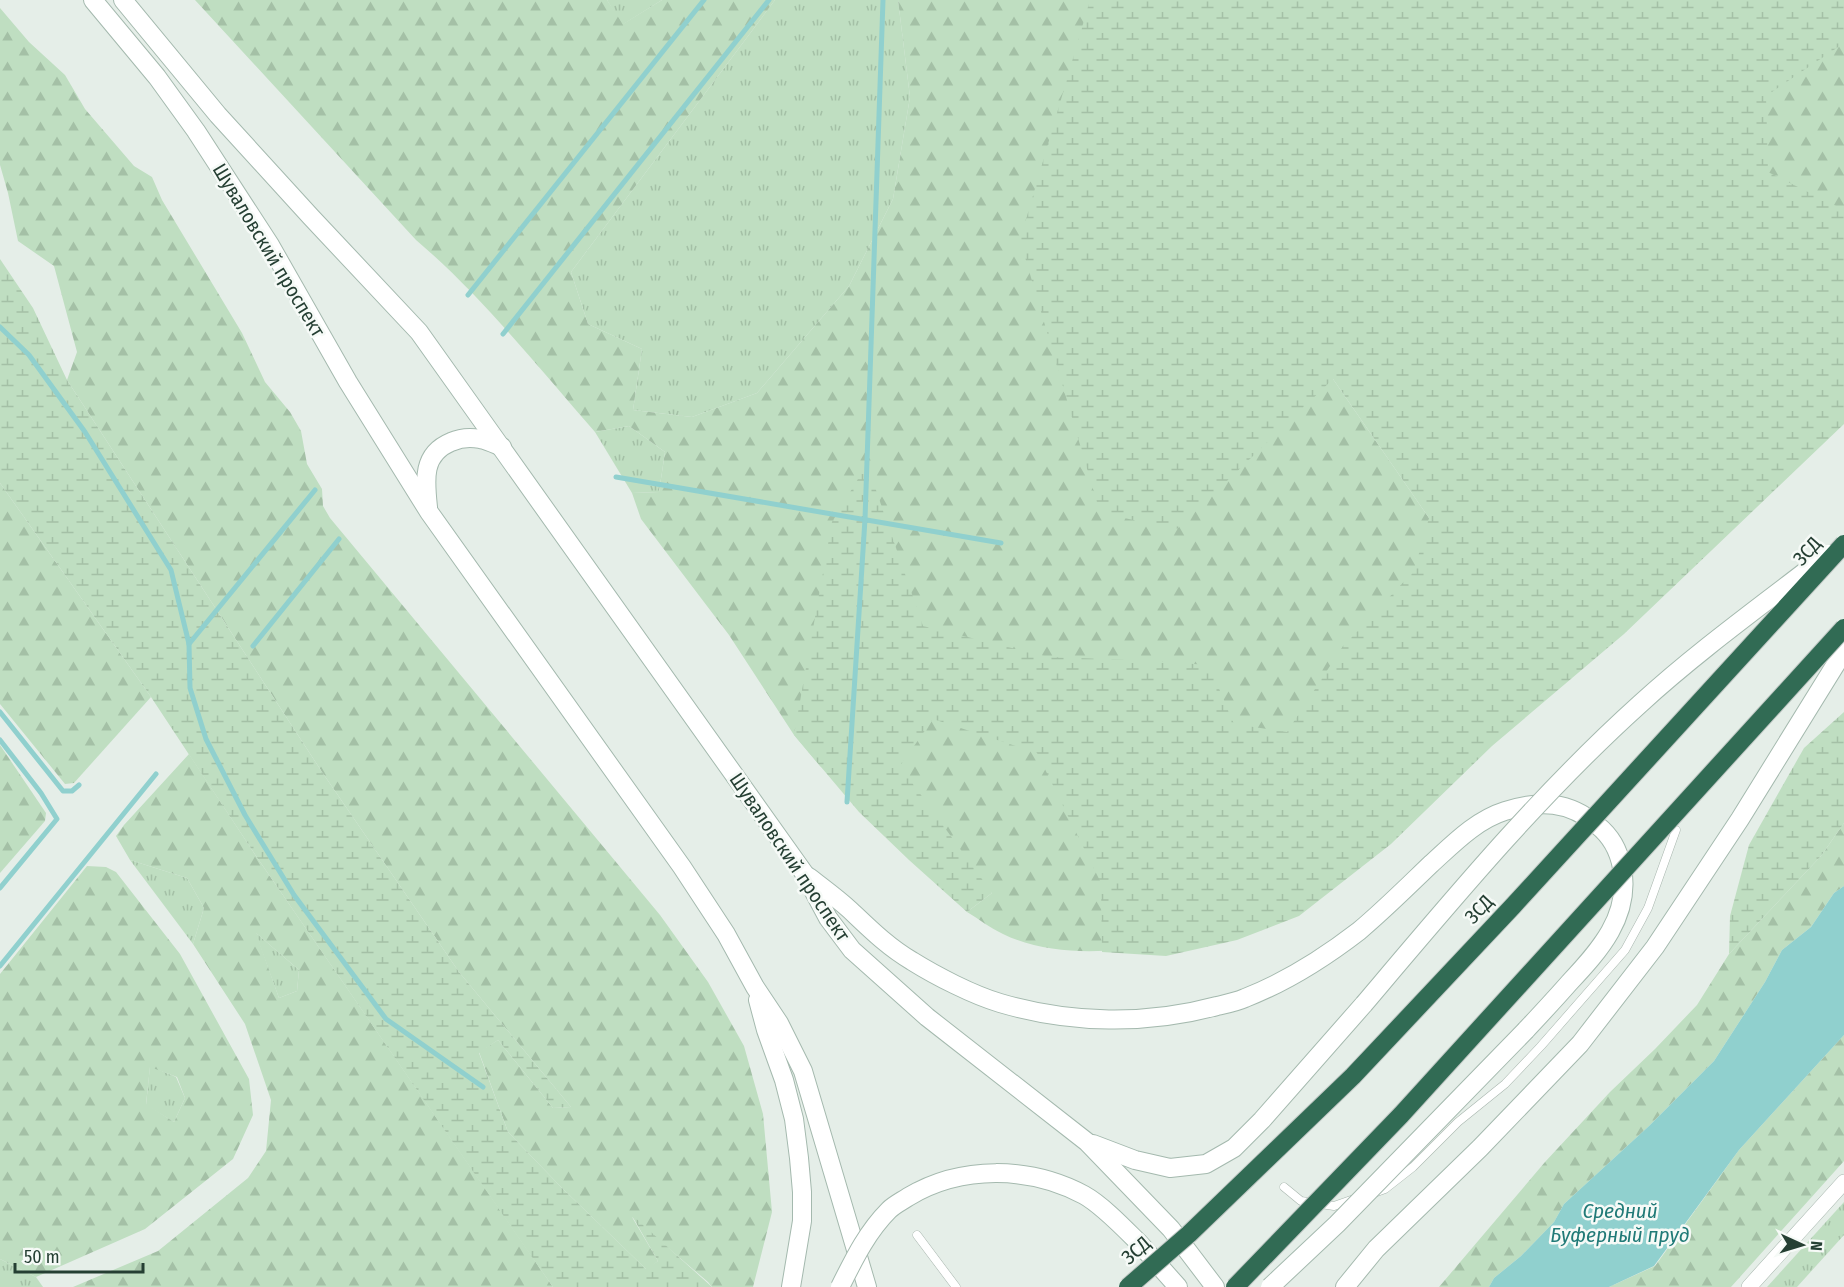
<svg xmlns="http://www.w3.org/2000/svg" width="1844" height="1287" font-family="'Fira Sans Condensed',sans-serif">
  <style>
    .grass { fill: url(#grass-tufts) }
    .forest { fill: url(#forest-firs); fill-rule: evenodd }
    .wetland { fill: url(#wetland-marsh) }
    .water { fill: #90d0ce }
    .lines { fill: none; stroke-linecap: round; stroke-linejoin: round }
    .stream { stroke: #90d0ce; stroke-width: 5 }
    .service-casing { stroke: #a8b6ae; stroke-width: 9 }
    .minor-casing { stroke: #a8b6ae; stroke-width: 16 }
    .secondary-casing { stroke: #a4b9ae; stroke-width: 20 }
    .service { stroke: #fff; stroke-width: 8 }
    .minor { stroke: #fff; stroke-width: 15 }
    .secondary { stroke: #fff; stroke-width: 18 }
    .secondary-bridge-casing { stroke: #a4b9ae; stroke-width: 20; stroke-linecap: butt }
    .motorway-bridge-casing { stroke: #c2c9c6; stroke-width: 20; stroke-linecap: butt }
    .secondary-bridge { stroke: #fff; stroke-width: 18 }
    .motorway-bridge { stroke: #316b54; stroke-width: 18 }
    .labels { text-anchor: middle; stroke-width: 5; stroke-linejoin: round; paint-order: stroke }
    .street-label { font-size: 20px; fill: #253f33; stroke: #f6faf7 }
    .water-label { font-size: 21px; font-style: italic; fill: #207a77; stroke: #f6faf7 }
  </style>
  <defs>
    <pattern id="grass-tufts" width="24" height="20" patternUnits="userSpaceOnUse" patternTransform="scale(1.5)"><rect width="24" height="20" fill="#bfdec1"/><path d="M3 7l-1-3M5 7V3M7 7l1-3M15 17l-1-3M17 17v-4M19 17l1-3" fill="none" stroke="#a4c0a6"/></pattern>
    <pattern id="forest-firs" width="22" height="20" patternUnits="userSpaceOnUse" patternTransform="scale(1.5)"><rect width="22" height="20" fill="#bfdec1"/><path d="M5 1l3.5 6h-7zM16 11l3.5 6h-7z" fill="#a4c0a6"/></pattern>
    <pattern id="wetland-marsh" width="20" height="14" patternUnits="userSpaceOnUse" patternTransform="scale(1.5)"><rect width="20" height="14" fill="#bfdec1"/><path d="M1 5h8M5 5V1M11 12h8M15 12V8" fill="none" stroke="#a4c0a6"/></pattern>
  </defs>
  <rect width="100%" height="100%" fill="#e5eee8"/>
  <g class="grass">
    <polygon points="607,0 662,0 622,25"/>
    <polygon points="775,0 898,0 910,97 893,199 849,286 757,393 692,417 633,410 642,349 588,324 571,272"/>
    <polygon points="629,426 665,452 659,492 632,493 595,432"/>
    <polygon points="130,860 187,878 204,908 193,944"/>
    <polygon points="255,932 299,970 297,991 279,998"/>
    <polygon points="150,1066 176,1077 185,1098 174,1122 146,1105"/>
    <polygon points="1844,1202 1844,1235 1797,1287 1767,1287"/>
    <polygon points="0,1259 36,1277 43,1287 0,1287"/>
  </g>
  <g class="forest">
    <path d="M 195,0 L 607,0 L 623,24 L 662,0 L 775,0 L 571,272 L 588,324 L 642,349 L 633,410 L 692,417 L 757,393 L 849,286 L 893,199 L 910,97 L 898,0 L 1384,0 L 1333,379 L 1429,518 L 1475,569 L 1154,947 C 1104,952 1050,957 1003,934 C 990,928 979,919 967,912 L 992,893 L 820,766 L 794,735 L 729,635 L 641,519 L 632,493 L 659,492 L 665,452 L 629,426 L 595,432 C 539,368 481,295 416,240 Z"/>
    <polygon points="1844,0 1844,328 1735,225 1751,14"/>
    <polygon points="0,8 29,42 65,75 85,109 134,166 152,177 162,200 242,333 265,382 290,412 301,431 307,464 322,489 323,506 330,518 660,915 708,982 744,1046 763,1114 772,1212 753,1287 712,1287 708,1282 632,1217 658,1261 647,1270 561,1187 508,1132 479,1052 498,1040 553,1108 571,1107 459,972 322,772 67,380 77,352 54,266 18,241 8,193 0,165"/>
    <polygon points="0,483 151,697 74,783 65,784 0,704"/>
    <polygon points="0,745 46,813 45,821 0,873"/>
    <path d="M 189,754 L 256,856 L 553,1287 L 73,1287 L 158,1251 L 248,1178 L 266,1151 L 271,1100 L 245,1024 L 193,944 L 204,908 L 187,878 L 130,860 L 116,836 L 124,825 ZM 256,933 L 299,970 L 297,991 L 279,998 Z"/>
    <polygon points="1844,823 1844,886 1834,893 1811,927 1782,950 1765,982 1714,1061 1649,1126 1564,1204 1554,1222 1521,1256 1494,1278 1489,1287 1439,1287 1545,1162 1610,1092 1655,1049 1697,1005 1729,954 1821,856"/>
    <path d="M 87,866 L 106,867 L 116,872 L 180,954 L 249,1079 L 253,1115 L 233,1159 L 145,1229 L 36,1277 L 0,1259 L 0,974 ZM 150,1067 L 177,1077 L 185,1098 L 174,1122 L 146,1104 Z"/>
    <polygon points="1844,1035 1844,1161 1731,1287 1609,1287 1655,1266 1739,1150"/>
  </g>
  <g class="wetland">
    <polygon points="1090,0 1844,0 1844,43 1766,96 1768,172 1844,210 1844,424 1624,634 1492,746 1391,844 1299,916 1237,940 1166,956 1102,952 1101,883 1037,753 933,719 900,766 992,893 967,912 909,860 859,812 794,735 832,522 867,464 923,626 1048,657 1134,660 1209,665 1234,724 1287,732 1343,646 1414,571 1429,518 1333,379 1177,529 1100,513 1020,240"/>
    <polygon points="0,259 33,308 67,380 322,772 459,972 571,1107 553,1108 498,1040 479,1053 508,1132 561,1187 646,1269 658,1261 631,1214 712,1287 553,1287 527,1250 256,856 151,697 0,483"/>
    <polygon points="1844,712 1844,823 1821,856 1729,954 1730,916 1749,845 1804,748"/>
  </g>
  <polygon class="water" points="1844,886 1844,1035 1739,1150 1654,1266 1609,1287 1489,1287 1494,1278 1521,1256 1554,1222 1564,1204 1649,1126 1714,1061 1765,982 1782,950 1811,927 1834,893"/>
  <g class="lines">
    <g class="stream">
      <polyline points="468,295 704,0"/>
      <polyline points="0,327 29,355 85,432 171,570 189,644 190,688 206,739 245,815 294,895 386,1019 483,1087"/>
      <polyline points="503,334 769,0"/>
      <polyline points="616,477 1001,543"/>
      <polyline points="189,644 315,490"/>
      <polyline points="253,646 339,539"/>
      <polyline points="0,712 63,791 72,791 79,785"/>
      <polyline points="0,740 41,793 57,819 0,888"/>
      <polyline points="847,802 865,519 883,0"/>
      <polyline points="0,966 156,774"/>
    </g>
    <g class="service-casing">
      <g id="service">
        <polyline points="1284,1187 1301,1201 1334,1206 1354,1199"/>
        <polyline points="1374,1193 1385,1189 1413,1167 1458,1122 1505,1084 1541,1046 1625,950 1648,908 1676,830"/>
        <polyline points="917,1235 956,1287"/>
      </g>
    </g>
    <g class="minor-casing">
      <polyline id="minor" points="1749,1287 1844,1182"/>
    </g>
    <g class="secondary-casing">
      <g id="secondary">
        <polyline points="93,0 157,77 196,131 270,245 348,382 429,512 682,867 726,934 755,987 779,1023 803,1071 867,1287"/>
        <polyline points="123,0 218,115 311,217 419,332 804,873 828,918 852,950 927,1017 1087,1142 1171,1229 1215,1287"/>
        <path d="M 428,507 C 425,480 422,454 451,442 C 460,438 470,437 480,439 C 487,440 495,444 502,447"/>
        <path d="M 809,877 C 823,888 837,898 850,910 C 869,928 888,947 912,961 C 936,976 973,995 1000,1003 C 1071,1024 1147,1025 1217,1006 C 1226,1004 1236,1002 1245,998 C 1286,982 1324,958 1359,931 C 1384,910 1407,887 1431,864 C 1453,844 1476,820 1505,811 C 1540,800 1569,801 1597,825 C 1611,836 1619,851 1622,868 C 1631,916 1599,951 1569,983 C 1555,999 1540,1015 1526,1030"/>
        <polyline points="758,1000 766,1030 784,1080 794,1119 799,1158 802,1192 802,1221 791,1287"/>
        <polyline points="1093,1144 1135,1160 1170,1168 1206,1164 1234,1148 1262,1120 1364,1004"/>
        <polyline points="1139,1243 1178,1287"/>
        <polyline points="1345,1287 1376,1249 1480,1148 1580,1044 1655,947 1740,819 1844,651"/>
      </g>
    </g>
    <use href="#service" class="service"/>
    <use href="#minor" class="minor"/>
    <use href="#secondary" class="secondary"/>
    <g class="secondary-bridge-casing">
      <g id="secondary-bridge">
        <path d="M 1364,1004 C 1452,900 1539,795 1640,704 C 1699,650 1765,603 1828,554"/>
        <path d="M 840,1287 C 854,1259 867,1232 889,1210 C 894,1205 902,1201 908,1197 C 961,1165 1030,1166 1084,1195 C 1102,1205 1124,1228 1139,1243"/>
        <polyline points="1270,1287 1337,1224 1526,1030"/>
      </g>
    </g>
    <g class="motorway-bridge-casing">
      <g id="motorway-bridge">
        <polyline points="1128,1287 1189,1234 1353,1076 1513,906 1844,544"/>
        <polyline points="1235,1287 1401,1115 1844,628"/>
      </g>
    </g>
    <use href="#secondary-bridge" class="secondary-bridge"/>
    <use href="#motorway-bridge" class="motorway-bridge"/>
  </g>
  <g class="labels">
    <g class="street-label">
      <text transform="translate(269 250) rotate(59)" y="7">Шуваловский проспект</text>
      <text transform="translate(1807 551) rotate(-48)" y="7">ЗСД</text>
      <text transform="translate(790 857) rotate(56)" y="7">Шуваловский проспект</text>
      <text transform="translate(1479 909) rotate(-47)" y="7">ЗСД</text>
      <text transform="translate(1136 1250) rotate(-41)" y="7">ЗСД</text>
    </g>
    <g class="water-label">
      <text x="1620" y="1218">Средний<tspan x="1620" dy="24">Буферный пруд</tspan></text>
    </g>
  </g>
  <g transform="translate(1802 1245) rotate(94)" stroke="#f6faf7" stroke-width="4.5" paint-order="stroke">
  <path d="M0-4.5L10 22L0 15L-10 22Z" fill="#253f33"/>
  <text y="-9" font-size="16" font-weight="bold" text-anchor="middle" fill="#253f33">N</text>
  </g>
  <path d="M15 1263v9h128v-9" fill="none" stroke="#253f33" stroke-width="3"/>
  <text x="24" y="1263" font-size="18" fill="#253f33" stroke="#f6faf7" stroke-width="4.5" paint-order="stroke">50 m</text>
</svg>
